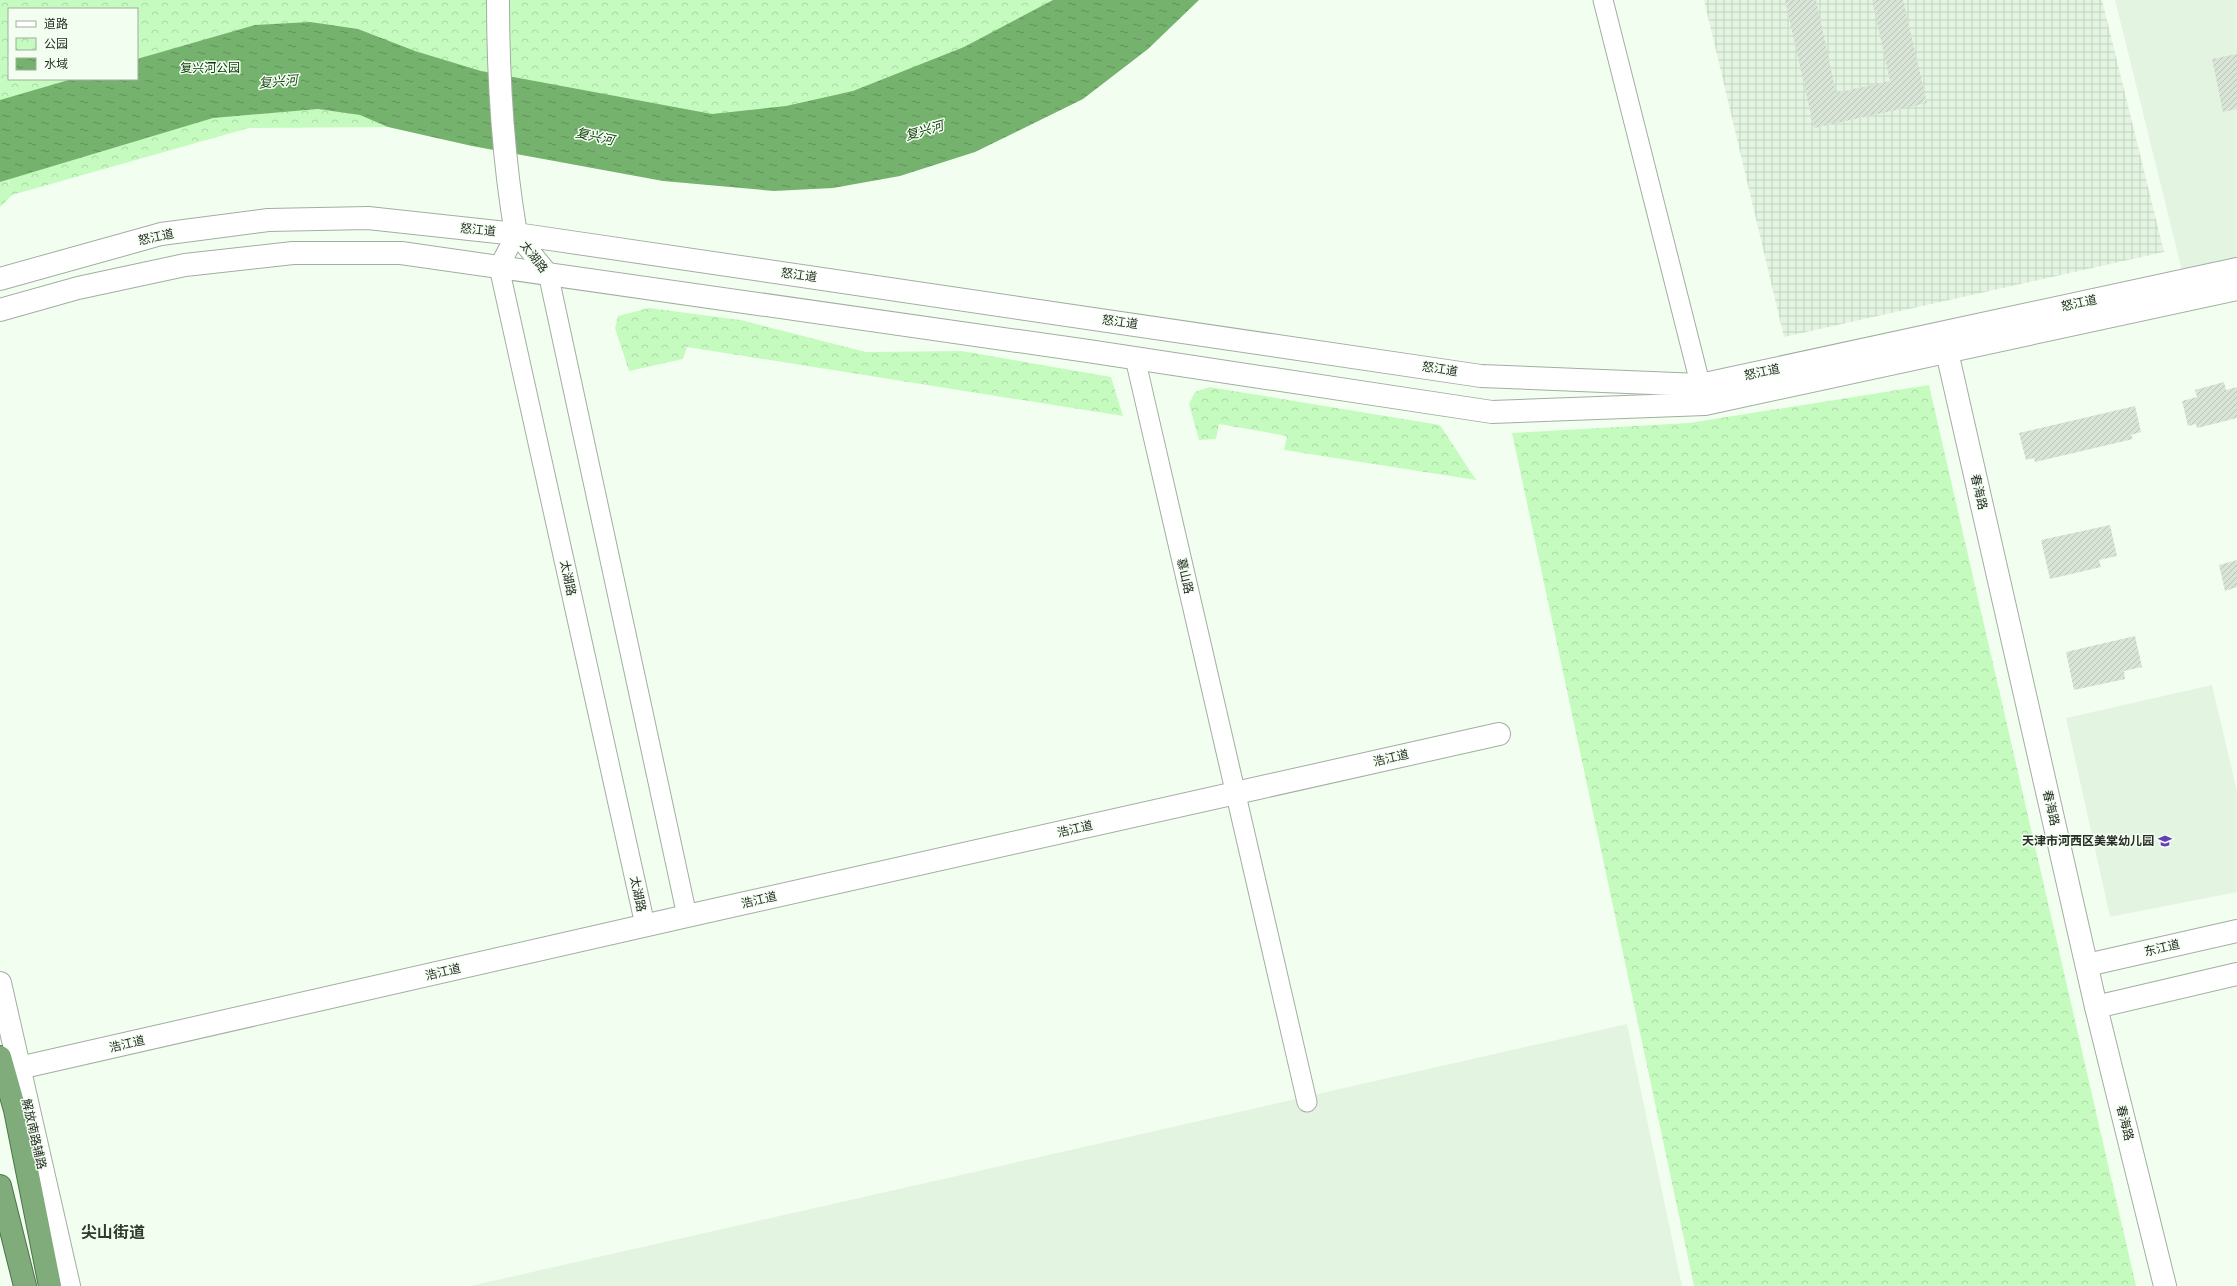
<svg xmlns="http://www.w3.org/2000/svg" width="2237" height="1286" font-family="Arial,'Noto Sans SC',sans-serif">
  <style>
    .built { fill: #e3f5e1 }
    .industrial { fill: url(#industrial-grid) }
    .park { fill: url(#park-crowns); fill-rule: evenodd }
    .water { fill: url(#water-ripples) }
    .building { fill: url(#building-hatch) }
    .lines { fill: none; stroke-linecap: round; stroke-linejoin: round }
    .minor-casing { stroke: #a2aea1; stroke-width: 21 }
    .tertiary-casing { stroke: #a2aea1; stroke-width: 24 }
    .trunk-casing { stroke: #4d7249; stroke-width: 24 }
    .minor { stroke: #fff; stroke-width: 19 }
    .tertiary { stroke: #fff; stroke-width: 22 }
    .trunk { stroke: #80ac7c; stroke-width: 22 }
    .labels { text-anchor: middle; stroke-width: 3; stroke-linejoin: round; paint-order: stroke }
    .park-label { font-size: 12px; fill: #0a3507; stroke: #f2fff0 }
    .street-label { font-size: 12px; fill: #292d28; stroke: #f2fff0 }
    .poi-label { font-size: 12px; font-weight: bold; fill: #292d28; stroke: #f2fff0; text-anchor: end }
    .water-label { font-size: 13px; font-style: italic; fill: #123c0e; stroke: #f2fff0 }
    .district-label { font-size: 16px; font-weight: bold; fill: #303a2f; stroke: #f2fff0 }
  </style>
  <defs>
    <pattern id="industrial-grid" width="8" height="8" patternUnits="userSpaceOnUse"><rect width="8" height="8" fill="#e3f5e1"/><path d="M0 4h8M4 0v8" fill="none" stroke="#c3d2c1"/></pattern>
    <pattern id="park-crowns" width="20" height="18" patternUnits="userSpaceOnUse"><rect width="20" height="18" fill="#c6fbc0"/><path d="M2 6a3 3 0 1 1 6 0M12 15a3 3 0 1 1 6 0" fill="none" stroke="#aad7a5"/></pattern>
    <pattern id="water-ripples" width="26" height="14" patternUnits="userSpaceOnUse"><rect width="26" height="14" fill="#75b26e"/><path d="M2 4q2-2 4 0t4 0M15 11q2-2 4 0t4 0" fill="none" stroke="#60915a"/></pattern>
    <pattern id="building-hatch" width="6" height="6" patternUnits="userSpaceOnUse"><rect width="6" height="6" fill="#d8e4d6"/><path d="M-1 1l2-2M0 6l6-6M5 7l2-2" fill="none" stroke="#b9c4b8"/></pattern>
  </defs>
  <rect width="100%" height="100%" fill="#f2fff0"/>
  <g class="built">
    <polygon points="2115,0 2237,0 2237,280 2187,291"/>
    <polygon points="2212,685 2237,791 2237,892 2110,917 2066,718"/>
    <polygon points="1627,1024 1682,1286 470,1286"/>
  </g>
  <polygon class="industrial" points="1704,0 2102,0 2164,252 1784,337"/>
  <g class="park">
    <path d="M 0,0 L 1127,0 L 786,133 L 388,127 L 249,128 L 12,195 L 0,207 L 0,182 L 7,179 L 10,186 L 0,146 ZM 9,9 L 137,9 L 137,79 L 9,79 Z"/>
    <polygon points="649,308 741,320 866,352 962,351 1111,377 1123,416 687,347 683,359 629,371 615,328 618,316"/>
    <polygon points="1929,385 2136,1286 1694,1286 1512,433 1689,423"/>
    <polygon points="1209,387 1440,425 1476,480 1284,450 1287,436 1219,424 1216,439 1199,440 1189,404 1195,392"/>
  </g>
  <polygon class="water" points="1053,0 1199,0 1148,49 1083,99 975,152 900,176 833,188 774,191 663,181 472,146 388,127 360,115 318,109 213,118 0,182 0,100 72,79 137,79 137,59 255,25 310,22 358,29 415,51 481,71 712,114 786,106 853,91 964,47"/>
  <g class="building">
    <polygon points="1785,0 1816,0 1836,93 1890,81 1872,0 1903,0 1927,103 1814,128"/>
    <polygon points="2237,54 2237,109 2223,112 2212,59"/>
    <polygon points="2224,382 2226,390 2237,387 2237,418 2197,428 2196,424 2188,426 2182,401 2197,397 2195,390"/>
    <polygon points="2135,406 2141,432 2131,435 2133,439 2035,462 2034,458 2026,460 2019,433"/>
    <polygon points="2110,525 2117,556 2099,560 2101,567 2050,579 2041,540"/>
    <polygon points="2237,560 2237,587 2225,591 2219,565"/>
    <polygon points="2135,636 2142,667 2124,671 2125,679 2074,690 2066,652"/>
  </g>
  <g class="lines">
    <g class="minor-casing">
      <g id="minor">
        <polyline points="1603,0 1704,399"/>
        <polyline points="1135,358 1307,1102"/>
        <polyline points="645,925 499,267 516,234 548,273 687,916"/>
      </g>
    </g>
    <g class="tertiary-casing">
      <g id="tertiary">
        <path d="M 498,0 C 498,78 503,157 516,234"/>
        <polyline points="0,279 161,234 268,220 368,218 516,234 1481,376 1700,385 2237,269"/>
        <polyline points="0,310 78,288 185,265 293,253 401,253 1088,351 1492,412 1705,404 2237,289"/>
        <polyline points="1947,352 2096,1007 2165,1286"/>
        <polyline points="2087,965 2237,931"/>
        <polyline points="0,983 69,1286"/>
        <polyline points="2096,1007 2237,974"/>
        <polyline points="19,1068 687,916 1499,734"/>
      </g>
    </g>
    <g class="trunk-casing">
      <g id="trunk">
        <polyline points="0,1057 15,1110 50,1286"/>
        <polyline points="0,1186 25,1286"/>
      </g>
    </g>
    <use href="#minor" class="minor"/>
    <use href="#tertiary" class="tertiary"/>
    <use href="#trunk" class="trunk"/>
  </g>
  <defs>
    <g id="school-bare" transform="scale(1.08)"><path d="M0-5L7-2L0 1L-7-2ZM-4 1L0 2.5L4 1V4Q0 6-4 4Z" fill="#633eb7" stroke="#f2fff0" stroke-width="2.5" paint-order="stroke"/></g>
  </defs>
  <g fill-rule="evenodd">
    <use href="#school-bare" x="2165" y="841"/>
  </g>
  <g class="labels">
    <g class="park-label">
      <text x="210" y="72">复兴河公园</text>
    </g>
    <g class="street-label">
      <text transform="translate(478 230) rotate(6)" y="4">怒江道</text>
      <text transform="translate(156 237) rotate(-12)" y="4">怒江道</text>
      <text transform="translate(534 257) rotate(52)" y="4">太湖路</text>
      <text transform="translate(799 275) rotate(8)" y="4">怒江道</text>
      <text transform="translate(2079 303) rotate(-12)" y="4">怒江道</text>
      <text transform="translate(1120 322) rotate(8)" y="4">怒江道</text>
      <text transform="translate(1440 369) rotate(9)" y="4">怒江道</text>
      <text transform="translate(1762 372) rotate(-12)" y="4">怒江道</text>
      <text transform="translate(1979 492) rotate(77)" y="4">春海路</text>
      <text transform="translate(1185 576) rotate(77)" y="4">慕山路</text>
      <text transform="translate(568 578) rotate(78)" y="4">太湖路</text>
      <text transform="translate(1391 758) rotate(-13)" y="4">浩江道</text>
      <text transform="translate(2051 808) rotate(77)" y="4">春海路</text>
      <text transform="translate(1075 829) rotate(-13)" y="4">浩江道</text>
      <text transform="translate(638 894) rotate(78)" y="4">太湖路</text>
      <text transform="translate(759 900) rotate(-13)" y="4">浩江道</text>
      <text transform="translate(2162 948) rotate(-13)" y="4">东江道</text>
      <text transform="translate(443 972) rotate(-13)" y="4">浩江道</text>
      <text transform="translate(127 1044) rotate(-13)" y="4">浩江道</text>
      <text transform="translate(2125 1123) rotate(76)" y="4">春海路</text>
      <text transform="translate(34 1134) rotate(77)" y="4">解放南路辅路</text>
    </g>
    <g class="poi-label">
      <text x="2154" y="845">天津市河西区美棠幼儿园</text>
    </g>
    <g class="water-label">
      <text transform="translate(278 81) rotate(-5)" y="5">复兴河</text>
      <text transform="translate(924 130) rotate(-16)" y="5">复兴河</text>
      <text transform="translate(595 136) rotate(12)" y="5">复兴河</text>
    </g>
    <g class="district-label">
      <text x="113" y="1238">尖山街道</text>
    </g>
  </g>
  <rect x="8" y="8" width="130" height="72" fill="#f2fff0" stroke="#a2aba0"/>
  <rect x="16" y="21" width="20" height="6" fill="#ffffff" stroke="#a2aba0"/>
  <text x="44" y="28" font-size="12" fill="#292d28">道路</text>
  <rect x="16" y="38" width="20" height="12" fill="url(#park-crowns)" stroke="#a2aba0"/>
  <text x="44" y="48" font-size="12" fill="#292d28">公园</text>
  <rect x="16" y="58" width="20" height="12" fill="url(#water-ripples)" stroke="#a2aba0"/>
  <text x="44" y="68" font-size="12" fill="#292d28">水域</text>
</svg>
